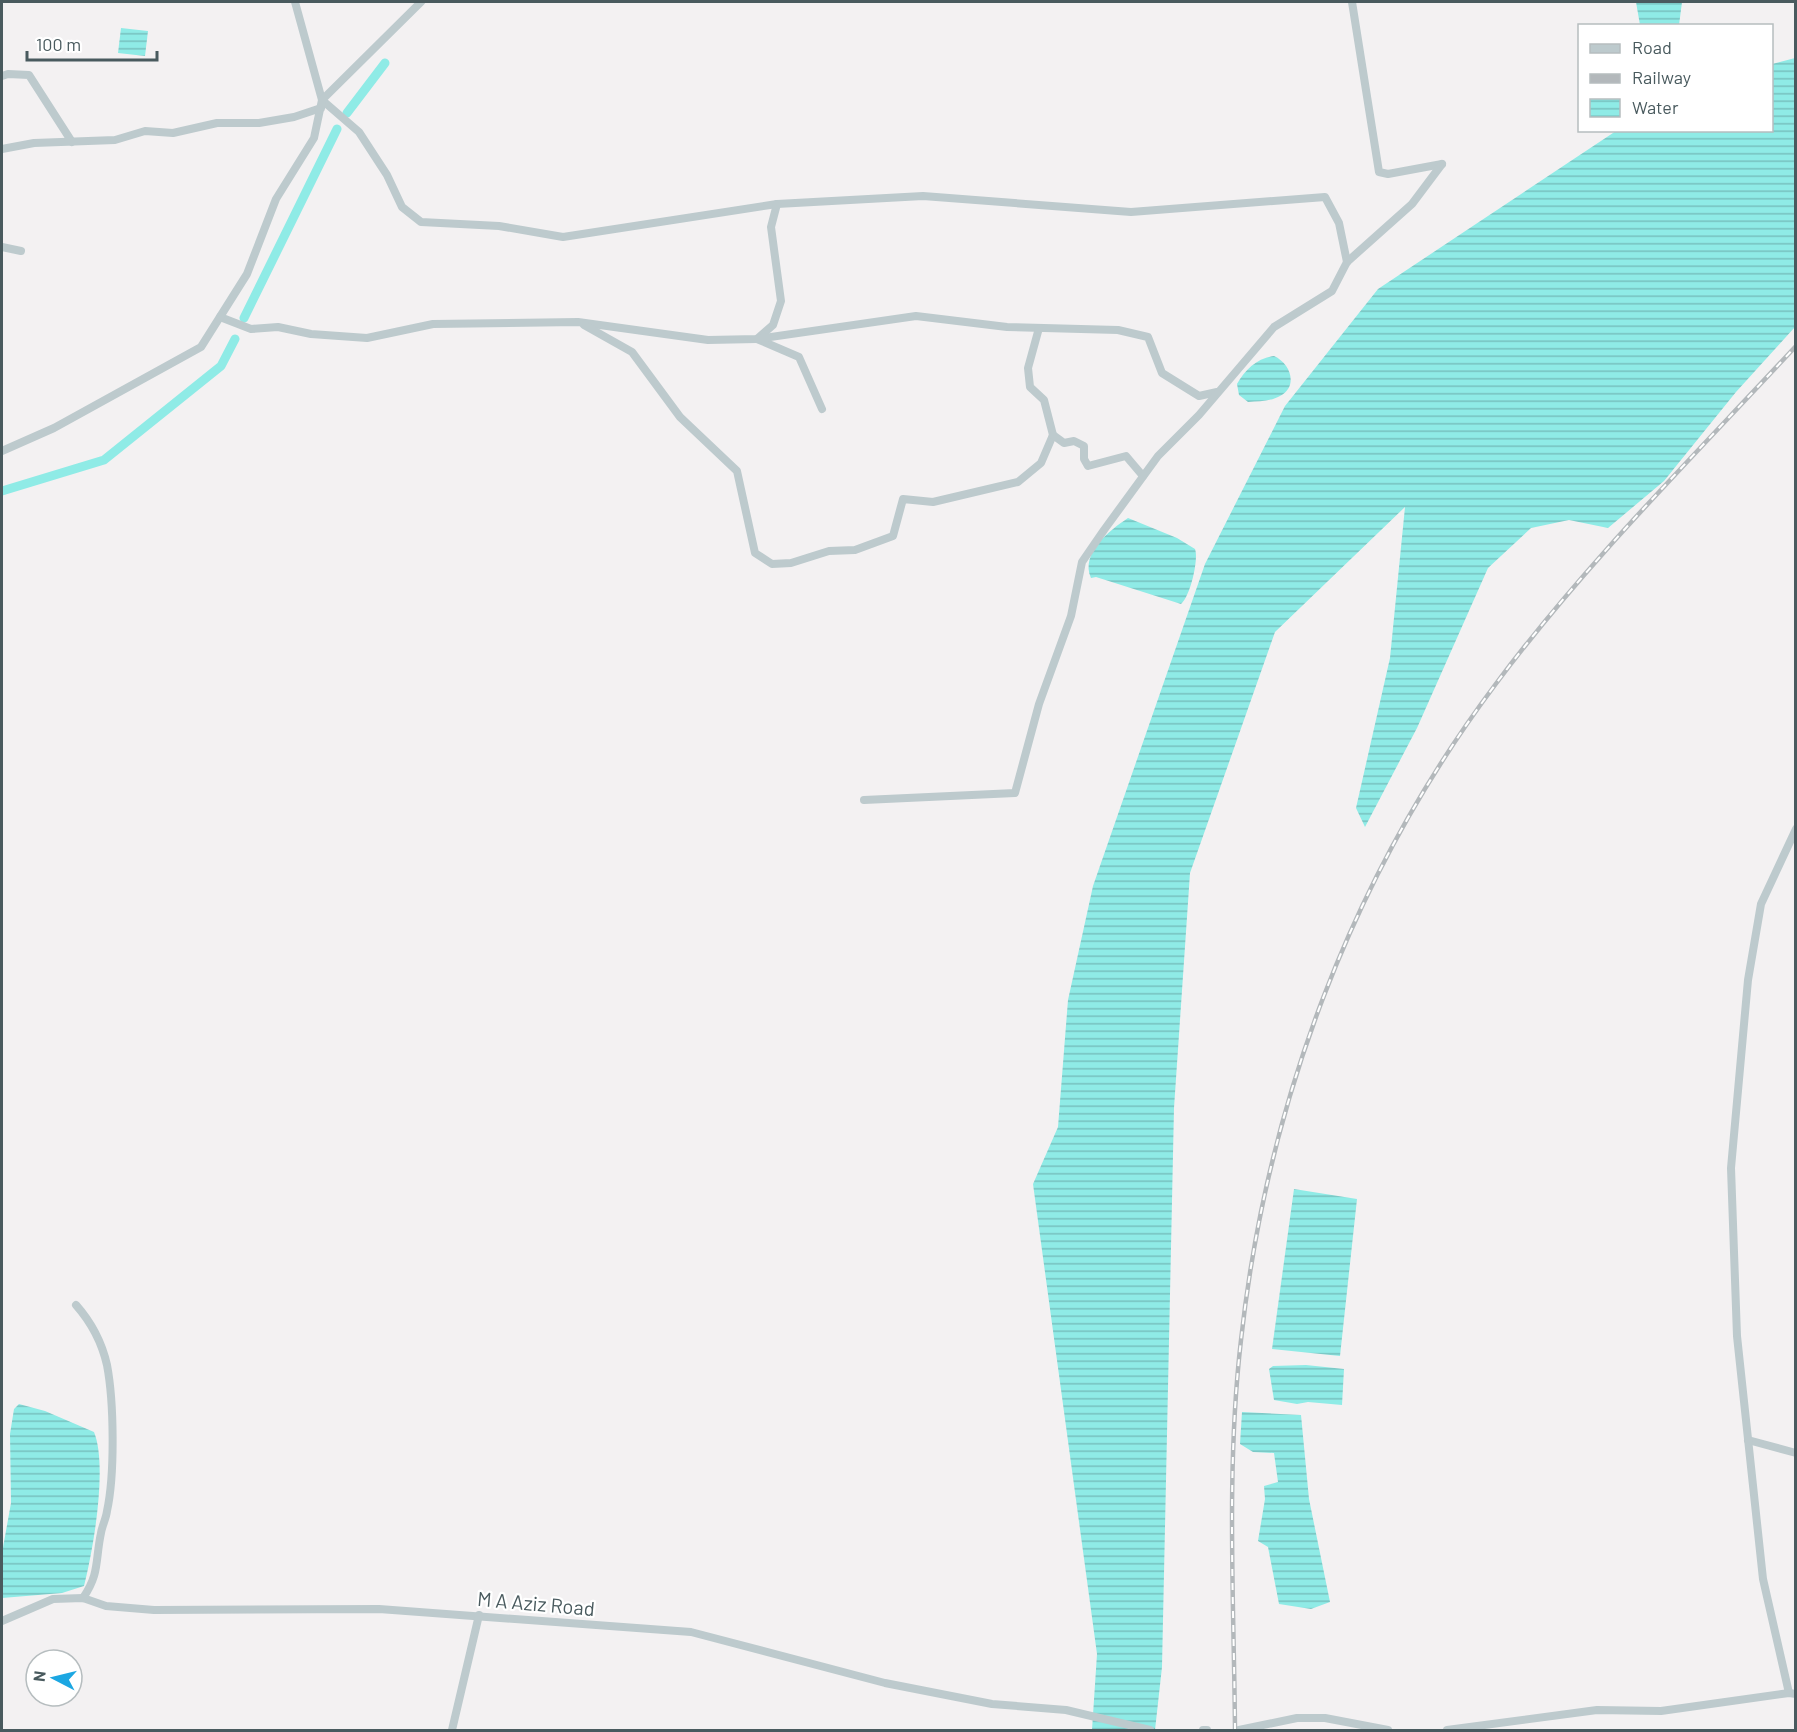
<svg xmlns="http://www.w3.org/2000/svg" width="1797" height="1732" font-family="Barlow,sans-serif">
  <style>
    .water { fill: url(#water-rules) }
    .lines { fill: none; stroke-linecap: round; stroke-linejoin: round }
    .canal { stroke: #8febe6; stroke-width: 9 }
    .street { stroke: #bdcacd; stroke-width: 8 }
    .rail-casing { stroke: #b3b8bb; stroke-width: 4.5 }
    .rail { stroke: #fff; stroke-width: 2; stroke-dasharray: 7; stroke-linecap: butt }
    .labels { text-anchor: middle; stroke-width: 4.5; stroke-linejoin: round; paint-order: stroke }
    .street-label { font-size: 20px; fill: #495a5e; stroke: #fff }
  </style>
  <defs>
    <pattern id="water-rules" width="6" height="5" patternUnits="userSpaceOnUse" patternTransform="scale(1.5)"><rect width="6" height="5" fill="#8febe6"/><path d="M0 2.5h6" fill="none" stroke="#77c1be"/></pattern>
  </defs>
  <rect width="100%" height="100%" fill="#f3f1f2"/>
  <g class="water">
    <polygon points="1636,2 1682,2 1679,25 1640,25"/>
    <polygon points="121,28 148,31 145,56 118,53"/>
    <polygon points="1795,58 1795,327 1736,392 1664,481 1608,528 1569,520 1531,528 1488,568 1417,728 1365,827 1356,808 1390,658 1405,507 1275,632 1190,873 1174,1108 1162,1667 1155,1730 1092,1730 1097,1654 1033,1184 1058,1127 1068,1000 1093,886 1205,564 1285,406 1378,289 1616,131 1772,130 1772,64"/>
    <path d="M 1274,356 C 1290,363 1299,386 1280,396 C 1269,402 1259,401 1248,402 L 1239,395 L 1237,384 C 1245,370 1257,358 1274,356 Z"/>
    <path d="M 1128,518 L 1177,538 L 1195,549 C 1199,559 1190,597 1181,604 L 1096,577 L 1091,578 C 1080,553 1110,530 1128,518 Z"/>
    <polygon points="1294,1189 1357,1199 1340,1356 1272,1349"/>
    <polygon points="1306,1365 1344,1369 1342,1405 1308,1402 1297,1404 1274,1400 1269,1369 1273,1366"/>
    <path d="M 19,1404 L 45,1411 L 94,1432 C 108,1466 93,1551 84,1586 L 62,1593 L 2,1598 L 2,1553 L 11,1503 L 10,1434 L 14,1409 Z"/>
    <polygon points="1242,1412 1301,1415 1309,1499 1330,1602 1311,1609 1279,1604 1268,1547 1258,1541 1265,1499 1264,1486 1278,1482 1274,1453 1253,1452 1240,1444"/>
  </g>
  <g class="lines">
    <g class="canal">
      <polyline points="347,113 385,63"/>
      <polyline points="244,318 337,129"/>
      <polyline points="2,491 104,460 221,366 235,339"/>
    </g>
    <g class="street">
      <polyline points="295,2 322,100 359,132 387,175 402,207 421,222 499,226 563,237 777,204 923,196 1131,212 1325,197 1339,223 1347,262"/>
      <polyline points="1352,2 1379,172 1388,174 1442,164"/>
      <polyline points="2,76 8,74 29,75 72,142"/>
      <polyline points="2,149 34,143 115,140 145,131 173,133 217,123 259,123 294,117 321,108"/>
      <polyline points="777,204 771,227 781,301 773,325 757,339 799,357 822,409"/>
      <polyline points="2,247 21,251"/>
      <polyline points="220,317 251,329 278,327 311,334 367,338 433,324 578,322 708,340 757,339 916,316 1007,327 1118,330 1148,337 1162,373 1199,396 1217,392"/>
      <polyline points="584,325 632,352 680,417 737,471 755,553 772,564 791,563 829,551 855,550 893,536 903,499 933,502 1018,482 1041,463 1053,435 1044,400 1030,387 1028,368 1039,328"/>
      <polyline points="1053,435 1064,443 1074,441 1084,446 1084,459 1088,466 1126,456 1143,476"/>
      <polyline points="2,451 54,428 201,347 247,274 276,199 314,138 322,100 421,2"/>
      <polyline points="864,800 1015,793 1039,704 1071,616 1082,562 1104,530 1158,456 1199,415 1274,327 1332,291 1347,262 1412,204 1442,164"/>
      <path d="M 76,1305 C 91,1322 102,1343 107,1365 C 114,1402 115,1474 107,1511 C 106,1519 102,1526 101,1533 C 95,1561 100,1573 83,1598"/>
      <polyline points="1748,1440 1796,1453"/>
      <polyline points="2,1621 53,1599 83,1598 106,1606 154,1610 379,1609 691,1632 885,1683 992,1704 1066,1710 1150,1730"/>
      <polyline points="1789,1693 1763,1579 1737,1336 1731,1168 1748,980 1761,904 1796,829"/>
      <polyline points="452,1730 479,1615"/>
      <polyline points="1203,1730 1207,1730"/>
      <polyline points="1239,1730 1297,1718 1325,1718 1388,1730"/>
      <polyline points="1447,1730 1597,1710 1661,1711 1789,1693 1796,1694"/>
    </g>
    <g class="rail-casing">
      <path id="rail" d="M 1235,1730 C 1234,1601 1226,1469 1241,1340 C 1267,1103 1352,876 1495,685 C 1585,564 1693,457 1796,346"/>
    </g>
    <use href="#rail" class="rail"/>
  </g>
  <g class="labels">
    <g class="street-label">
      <text transform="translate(536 1604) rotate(5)" y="7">M A Aziz Road</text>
    </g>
  </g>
  <rect width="1797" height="1732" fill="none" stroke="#495a5e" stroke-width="6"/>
  <rect x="1578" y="24" width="195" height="108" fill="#ffffff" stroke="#b6bdbf" stroke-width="1.5"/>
  <rect x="1590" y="44" width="30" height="9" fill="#bdcacd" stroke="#b6bdbf" stroke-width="1.5"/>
  <text x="1632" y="54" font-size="18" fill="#495a5e">Road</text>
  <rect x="1590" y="74" width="30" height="9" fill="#b3b8bb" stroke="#b6bdbf" stroke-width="1.5"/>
  <text x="1632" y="84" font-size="18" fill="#495a5e">Railway</text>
  <rect x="1590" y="99" width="30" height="18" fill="url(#water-rules)" stroke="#b6bdbf" stroke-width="1.5"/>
  <text x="1632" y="114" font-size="18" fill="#495a5e">Water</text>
  <g transform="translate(54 1678) rotate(277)"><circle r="28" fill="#ffffff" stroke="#b6bdbf" stroke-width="1.5"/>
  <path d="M0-4.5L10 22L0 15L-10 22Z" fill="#1ca7e2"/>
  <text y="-9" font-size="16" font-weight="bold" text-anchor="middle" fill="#495a5e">N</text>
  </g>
  <path d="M27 51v9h130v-9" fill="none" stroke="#495a5e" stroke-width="3"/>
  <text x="36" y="51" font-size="18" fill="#495a5e" stroke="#ffffff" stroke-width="4.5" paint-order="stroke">100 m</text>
</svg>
